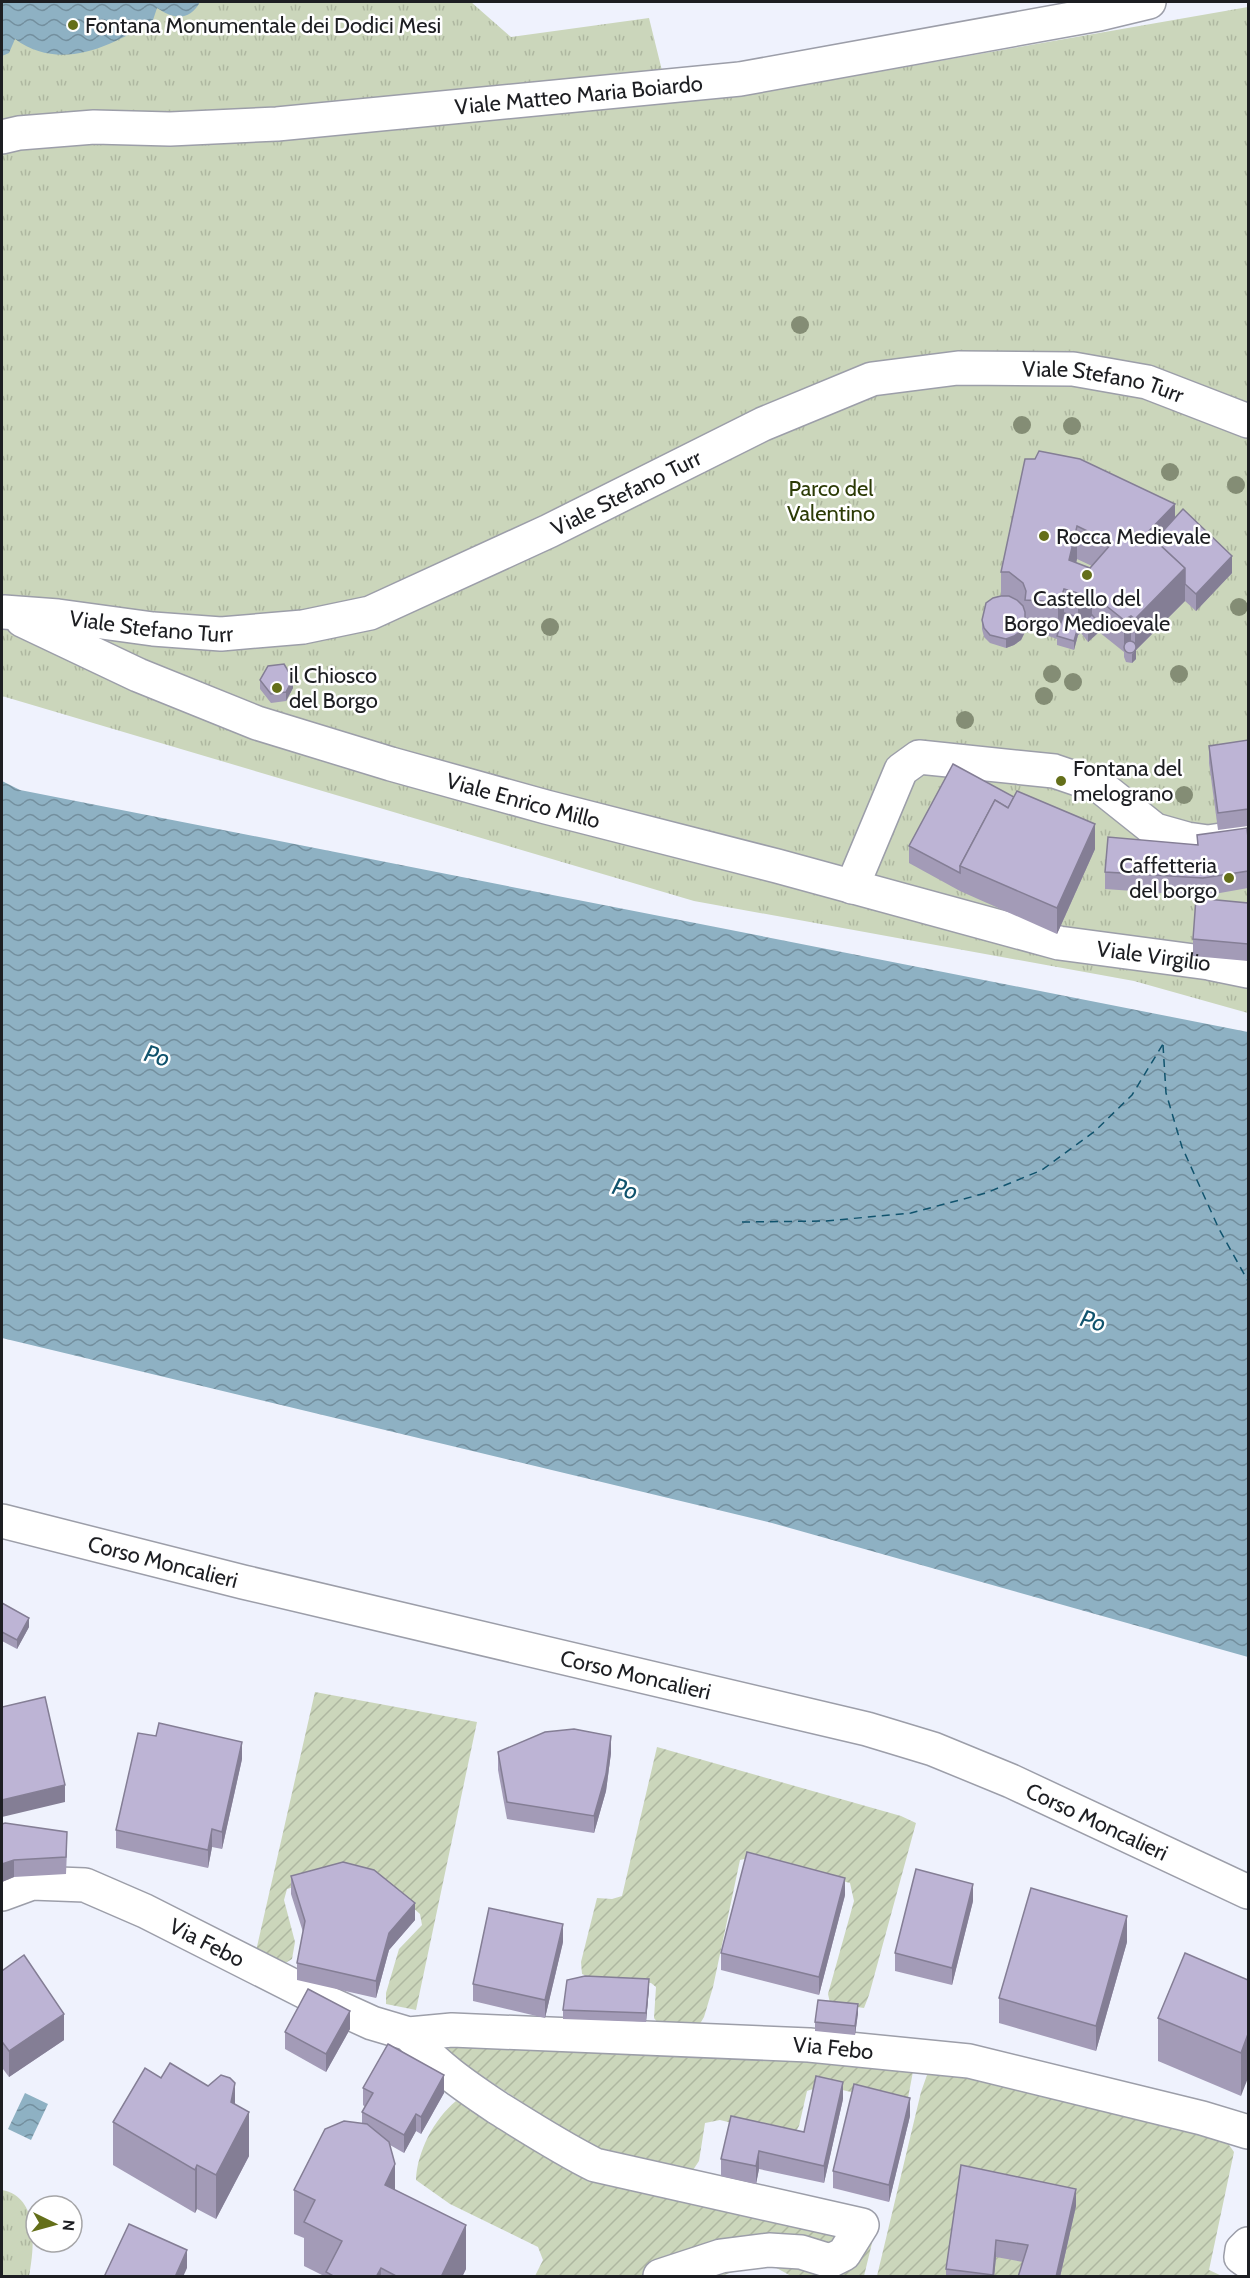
<svg xmlns="http://www.w3.org/2000/svg" width="1250" height="2278" font-family="Cabin,sans-serif">
  <style>
    .park { fill: url(#park-tufts) }
    .garden { fill: url(#garden-furrows) }
    .water { fill: url(#water-waves) }
    .lines { fill: none; stroke-linecap: round; stroke-linejoin: round }
    .ferry { stroke: #10536d; stroke-width: 1.5; stroke-dasharray: 8 6; stroke-linecap: butt }
    .minor-casing { stroke: #9c9ea9; stroke-width: 36 }
    .major-casing { stroke: #9c9ea9; stroke-width: 36 }
    .minor { stroke: #fff; stroke-width: 33 }
    .major { stroke: #fff; stroke-width: 33 }
    .tree { fill: #848d75 }
    .wall { fill: #a39bb7; fill-rule: evenodd }
    .shaded-wall { fill: #847e95 }
    .building { fill: #bdb4d5; stroke: #847e95; stroke-width: 1.5; fill-rule: evenodd }
    .poi-dot { fill: #646f19; stroke: #fff; stroke-width: 2 }
    .labels { text-anchor: middle; stroke-width: 5; stroke-linejoin: round; paint-order: stroke }
    .poi-label { font-size: 22px; fill: #1d1e22; stroke: #fff; text-anchor: start }
    .street-label { font-size: 22px; fill: #1d1e22; stroke: #fff }
    .park-label { font-size: 22px; fill: #2c3b06; stroke: #fff }
    .water-label { font-size: 24px; font-style: italic; fill: #10536d; stroke: #fff }
  </style>
  <defs>
    <pattern id="park-tufts" width="24" height="20" patternUnits="userSpaceOnUse" patternTransform="scale(1.5)"><rect width="24" height="20" fill="#cbd6bb"/><path d="M3 7l-1-3M5 7V3M7 7l1-3M15 17l-1-3M17 17v-4M19 17l1-3" fill="none" stroke="#aeb7a0"/></pattern>
    <pattern id="garden-furrows" width="10" height="10" patternUnits="userSpaceOnUse" patternTransform="scale(1.5)"><rect width="10" height="10" fill="#cbd6bb"/><path d="M-1 1l2-2M0 10L10 0M9 11l2-2" fill="none" stroke="#aeb7a0"/></pattern>
    <pattern id="water-waves" width="16" height="10" patternUnits="userSpaceOnUse" patternTransform="scale(1.5)"><rect width="16" height="10" fill="#8eb1c3"/><path d="M0 5q4-4 8 0t8 0" fill="none" stroke="#738f9e"/></pattern>
  </defs>
  <rect width="100%" height="100%" fill="#eff2fd"/>
  <g class="park">
    <polygon points="2,2 471,2 511,37 649,18 670,103 870,73 1248,7 1248,1013 1134,981 694,901 2,696"/>
    <path d="M 2,2190 C 40,2197 34,2249 29,2276 L 2,2276 Z"/>
  </g>
  <g class="garden">
    <polygon points="315,1692 477,1722 416,2010 386,2004 386,1993 399,1949 422,1925 420,1914 379,1878 345,1872 287,1889 284,1900 295,1942 292,1959 282,1965 256,1951"/>
    <polygon points="657,1747 901,1816 916,1823 869,1995 864,2008 830,2003 828,1994 854,1901 850,1883 753,1857 740,1860 713,1987 704,2017 698,2027 658,2023 654,2018 656,1987 651,1983 595,1980 582,1974 581,1962 597,1898 612,1899 622,1896"/>
    <path d="M 456,2041 L 914,2066 L 908,2098 L 902,2106 C 878,2100 830,2081 807,2091 L 799,2126 L 792,2138 L 720,2120 L 705,2123 L 699,2161 L 691,2173 L 597,2151 L 450,2055 L 447,2045 Z"/>
    <polygon points="936,2071 1193,2130 1227,2142 1234,2152 1209,2270 1222,2276 877,2276 921,2092 927,2075"/>
    <path d="M 456,2101 L 480,2115 L 868,2238 L 872,2243 L 864,2276 L 791,2276 L 773,2266 L 736,2271 L 721,2276 L 535,2276 L 543,2260 L 538,2247 L 450,2204 L 416,2180 C 417,2152 434,2119 456,2101 Z"/>
  </g>
  <g class="water">
    <path d="M 2,2 L 200,2 C 189,22 173,19 157,8 L 153,20 C 111,47 60,72 15,39 L 9,53 L 2,56 Z"/>
    <polygon points="2,781 20,790 1248,1032 1248,1657 772,1523 2,1338"/>
    <polygon points="25,2093 48,2104 31,2140 8,2129"/>
  </g>
  <g class="lines">
    <g class="ferry">
      <polyline points="1163,1045 1166,1093 1182,1147 1219,1229 1248,1281"/>
      <polyline points="742,1222 826,1221 911,1213 986,1193 1042,1170 1095,1131 1132,1095 1163,1044"/>
    </g>
    <g class="minor-casing">
      <g id="minor">
        <path id="s1" d="M 2,137 L 19,133 L 94,127 L 170,129 L 277,124 L 740,79 L 1099,14 L 1149,2"/>
        <path id="s2" d="M 4,612 L 58,616 L 153,629 L 221,634 L 303,627 L 370,613 L 549,531 L 763,424 L 872,379 L 958,368 L 1073,369 L 1147,382 L 1248,421"/>
        <path id="s3" d="M 22,620 L 138,675 L 257,723 L 391,764 L 546,807 L 777,866 L 1059,943 L 1209,963 L 1248,971"/>
        <polyline points="852,887 901,770 919,757 1054,771 1101,787 1155,830 1187,839 1208,842 1248,836"/>
        <path id="s4" d="M 2,1894 L 32,1883 L 85,1885 L 145,1911 L 317,1998 L 372,2023 L 409,2034 L 452,2030 L 809,2045 L 969,2061 L 1202,2118 L 1248,2132"/>
        <path d="M 409,2034 C 434,2065 465,2086 498,2108 C 530,2128 561,2148 595,2165 L 862,2225 L 844,2254 L 830,2261 L 801,2252 L 769,2250 L 721,2256 L 660,2276"/>
        <polyline points="1248,2244 1242,2250 1241,2257 1248,2262"/>
      </g>
    </g>
    <g class="major-casing">
      <g id="major">
        <path id="s5" d="M 2,1521 L 243,1582 L 867,1729 L 933,1749 L 1011,1781 L 1248,1892"/>
      </g>
    </g>
    <use href="#minor" class="minor"/>
    <use href="#major" class="major"/>
  </g>
  <g class="tree">
    <circle cx="800" cy="325" r="9"/>
    <circle cx="1022" cy="425" r="9"/>
    <circle cx="1072" cy="426" r="9"/>
    <circle cx="1170" cy="472" r="9"/>
    <circle cx="1236" cy="485" r="9"/>
    <circle cx="1239" cy="607" r="9"/>
    <circle cx="550" cy="627" r="9"/>
    <circle cx="1052" cy="674" r="9"/>
    <circle cx="1179" cy="674" r="9"/>
    <circle cx="1073" cy="682" r="9"/>
    <circle cx="1044" cy="696" r="9"/>
    <circle cx="965" cy="720" r="9"/>
    <circle cx="1184" cy="795" r="9"/>
  </g>
  <g class="wall">
    <path d="M 1025,459 L 1175,518 L 1232,573 L 1196,611 L 1185,601 L 1136,650 L 1136,659 L 1132,663 L 1126,662 L 1124,657 L 1124,652 L 1099,632 L 1088,642 L 1081,633 L 1078,635 L 1074,650 L 1057,645 L 1057,639 L 1043,634 L 1025,632 L 1021,640 L 1014,645 L 1006,648 L 990,643 L 984,637 L 982,629 L 982,620 L 1001,596 L 1001,572 ZM 1077,559 L 1092,566 L 1090,568 L 1076,563 Z"/>
    <polygon points="260,680 293,688 286,701 271,703 260,689"/>
    <polygon points="1248,740 1248,826 1218,830 1209,763 1209,746"/>
    <polygon points="1197,835 1248,838 1248,888 1203,896 1105,889 1105,872 1197,844"/>
    <polygon points="909,846 1095,849 1057,934 960,891 909,863"/>
    <polygon points="1248,903 1248,961 1193,956 1193,939"/>
    <polygon points="2,1603 29,1627 17,1649 2,1641"/>
    <polygon points="498,1752 611,1753 606,1791 594,1833 507,1819 498,1770"/>
    <polygon points="242,1759 222,1849 212,1847 208,1868 116,1848 116,1830"/>
    <polygon points="2,1824 67,1850 66,1874 14,1877 2,1882"/>
    <polygon points="291,1876 415,1920 389,1950 376,1998 297,1980 297,1963 303,1932 291,1894"/>
    <polygon points="845,1895 819,1995 721,1970 721,1953"/>
    <polygon points="973,1901 952,1985 895,1971 895,1953"/>
    <polygon points="563,1942 545,2018 473,2001 473,1984"/>
    <polygon points="1127,1942 1096,2051 999,2023 999,1998"/>
    <polygon points="2,1971 64,2040 9,2077 3,2069"/>
    <polygon points="1248,1980 1241,2096 1158,2061 1158,2018"/>
    <polygon points="649,1988 646,2022 563,2019 563,2010"/>
    <polygon points="858,2013 855,2035 815,2031 815,2022"/>
    <polygon points="350,2029 326,2072 285,2049 285,2032"/>
    <polygon points="161,2078 235,2105 249,2156 216,2219 197,2209 195,2213 113,2165 113,2122"/>
    <polygon points="363,2088 444,2093 421,2134 416,2131 404,2153 390,2145 395,2190 466,2269 462,2277 326,2277 304,2266 304,2238 294,2234 294,2190 362,2123 362,2112 365,2107 363,2105"/>
    <polygon points="843,2099 824,2183 759,2169 756,2184 721,2176 721,2159 804,2132"/>
    <polygon points="910,2116 889,2202 833,2188 833,2171"/>
    <polygon points="961,2165 1076,2206 1060,2277 1018,2277 1023,2262 996,2257 994,2277 946,2277 946,2269"/>
  </g>
  <g class="shaded-wall">
    <polygon points="1175,504 1175,536 1156,556 1147,533"/>
    <polygon points="1077,526 1077,559 1069,593 1069,560"/>
    <polygon points="1232,556 1232,573 1196,611 1196,594"/>
    <polygon points="1185,568 1185,601 1136,650 1136,659 1132,663 1132,654 1135,651 1135,619"/>
    <polygon points="1064,589 1064,621 1058,636 1058,607"/>
    <polygon points="1092,591 1092,623 1080,625 1080,633 1078,635 1074,650 1074,641 1078,627 1078,603"/>
    <polygon points="1131,616 1131,649 1124,649 1124,620"/>
    <polygon points="1025,623 1025,632 1021,640 1014,645 1006,648 1006,639"/>
    <polygon points="1099,623 1099,632 1088,642 1088,633"/>
    <polygon points="293,679 293,688 286,701 286,692"/>
    <polygon points="1095,824 1095,849 1057,934 1057,908"/>
    <polygon points="29,1618 29,1627 17,1649 17,1640"/>
    <polygon points="611,1736 611,1753 606,1791 594,1833 594,1816"/>
    <polygon points="242,1742 242,1759 222,1849 222,1832"/>
    <polygon points="65,1785 65,1802 2,1817 2,1800"/>
    <polygon points="212,1829 212,1847 208,1868 208,1850"/>
    <polygon points="14,1860 14,1877 2,1882 2,1864"/>
    <polygon points="845,1878 845,1895 819,1995 819,1977"/>
    <polygon points="973,1884 973,1901 952,1985 952,1968"/>
    <polygon points="415,1903 415,1920 389,1950 376,1998 376,1981 389,1933"/>
    <polygon points="1127,1916 1127,1942 1096,2051 1096,2026"/>
    <polygon points="563,1924 563,1942 545,2018 545,2000"/>
    <polygon points="649,1979 649,1988 646,2022 646,2013"/>
    <polygon points="858,2004 858,2013 855,2035 855,2026"/>
    <polygon points="350,2011 350,2029 326,2072 326,2054"/>
    <polygon points="64,2014 64,2040 9,2077 9,2051"/>
    <polygon points="1248,2034 1248,2078 1241,2096 1241,2053"/>
    <polygon points="3,2043 3,2069 2,2070 2,2045"/>
    <polygon points="444,2075 444,2093 421,2134 421,2117"/>
    <polygon points="843,2082 843,2099 824,2183 824,2166"/>
    <polygon points="235,2083 235,2127 231,2102"/>
    <polygon points="910,2098 910,2116 889,2202 889,2185"/>
    <polygon points="249,2112 249,2156 216,2219 216,2175"/>
    <polygon points="416,2114 416,2131 404,2153 404,2135"/>
    <polygon points="759,2151 759,2169 756,2184 756,2166"/>
    <polygon points="395,2164 395,2207 385,2185"/>
    <polygon points="197,2165 197,2209 195,2213 195,2170"/>
    <polygon points="1076,2189 1076,2206 1060,2277 1056,2277"/>
    <polygon points="466,2225 466,2269 462,2277 441,2277"/>
    <polygon points="996,2240 996,2257 994,2277 993,2277"/>
    <polygon points="187,2250 187,2268 183,2277 175,2277"/>
    <polygon points="381,2268 381,2277 376,2277"/>
  </g>
  <g class="building">
    <path d="M 1039,451 L 1080,459 L 1175,504 L 1147,533 L 1185,568 L 1135,619 L 1131,616 L 1124,620 L 1099,600 L 1092,591 L 1078,603 L 1081,594 L 1064,589 L 1058,607 L 1043,601 L 1025,600 L 1026,591 L 1023,583 L 1009,572 L 1001,572 L 1025,459 L 1035,459 ZM 1077,526 L 1112,543 L 1090,568 L 1069,560 Z"/>
    <polygon points="1183,509 1232,556 1196,594 1185,584 1185,568 1155,540"/>
    <polygon points="1001,596 1009,596 1017,600 1023,606 1025,612 1025,623 1021,631 1014,636 1006,639 990,635 984,628 982,620 986,603 993,598"/>
    <polygon points="1064,613 1078,617 1078,627 1074,641 1057,636"/>
    <polygon points="1092,615 1099,623 1088,633 1080,625"/>
    <circle cx="1130" cy="647" r="6"/>
    <polygon points="284,664 293,679 286,692 271,694 260,680 268,666"/>
    <polygon points="1248,740 1248,809 1218,813 1209,746"/>
    <polygon points="953,764 1014,797 1008,808 995,800 960,866 960,873 909,846"/>
    <polygon points="1017,791 1095,824 1057,908 960,866 995,800 1008,808"/>
    <polygon points="1247,828 1248,838 1248,871 1203,878 1105,872 1108,837 1198,845 1197,835"/>
    <polygon points="1196,898 1248,903 1248,944 1193,939"/>
    <polygon points="2,1603 29,1618 17,1640 2,1632"/>
    <polygon points="45,1697 65,1785 2,1800 2,1707"/>
    <polygon points="159,1723 242,1742 222,1832 212,1829 208,1850 116,1830 138,1733 156,1736"/>
    <polygon points="574,1729 611,1736 606,1774 594,1816 507,1802 498,1752 545,1732"/>
    <polygon points="5,1823 67,1832 66,1857 14,1860 2,1864 2,1824"/>
    <polygon points="747,1852 845,1878 819,1977 721,1953"/>
    <polygon points="343,1862 374,1870 415,1903 389,1933 376,1981 297,1963 305,1921 291,1876"/>
    <polygon points="916,1869 973,1884 952,1968 895,1953"/>
    <polygon points="1031,1888 1127,1916 1096,2026 999,1998"/>
    <polygon points="489,1908 563,1924 545,2000 473,1984"/>
    <polygon points="1185,1953 1248,1980 1248,2034 1241,2053 1158,2018"/>
    <polygon points="24,1955 64,2014 9,2051 3,2043 2,2045 2,1971"/>
    <polygon points="585,1976 649,1979 646,2013 563,2010 567,1980"/>
    <polygon points="308,1989 350,2011 326,2054 285,2032"/>
    <polygon points="818,2000 858,2004 855,2026 815,2022"/>
    <polygon points="388,2044 444,2075 421,2117 416,2114 404,2135 362,2112 373,2093 363,2088"/>
    <polygon points="170,2063 208,2086 221,2075 230,2078 235,2083 231,2102 249,2112 216,2175 197,2165 195,2170 113,2122 145,2068 161,2078"/>
    <polygon points="816,2076 843,2082 824,2166 759,2151 756,2166 721,2159 731,2116 804,2132"/>
    <polygon points="854,2084 910,2098 889,2185 833,2171"/>
    <polygon points="344,2121 367,2124 389,2142 395,2164 385,2185 466,2225 441,2277 398,2277 381,2268 376,2277 335,2277 326,2272 342,2241 304,2222 315,2200 294,2190 325,2129"/>
    <polygon points="961,2165 1076,2189 1056,2277 1018,2277 1028,2245 996,2240 993,2275 946,2269"/>
    <polygon points="129,2224 187,2250 175,2277 104,2277"/>
  </g>
  <g class="poi-dot">
    <circle cx="73" cy="25" r="6"/>
    <circle cx="1044" cy="536" r="6"/>
    <circle cx="1087" cy="575" r="6"/>
    <circle cx="277" cy="688" r="6"/>
    <circle cx="1061" cy="781" r="6"/>
    <circle cx="1229" cy="878" r="6"/>
  </g>
  <g class="labels">
    <g class="poi-label">
      <text x="85" y="33">Fontana Monumentale dei Dodici Mesi</text>
      <text x="1056" y="544">Rocca Medievale</text>
      <text x="1087" y="606" text-anchor="middle">Castello del<tspan x="1087" dy="25">Borgo Medioevale</tspan></text>
      <text x="289" y="683">il Chiosco<tspan x="289" dy="25">del Borgo</tspan></text>
      <text x="1073" y="776">Fontana del<tspan x="1073" dy="25">melograno</tspan></text>
      <text x="1217" y="873" text-anchor="end">Caffetteria<tspan x="1217" dy="25">del borgo</tspan></text>
    </g>
    <g class="street-label">
      <text dy="8" stroke="none"><textPath href="#s1" startOffset="579">Viale Matteo Maria Boiardo</textPath></text>
      <text dy="8" stroke="none"><textPath href="#s2" startOffset="1156">Viale Stefano Turr</textPath></text>
      <text dy="8" stroke="none"><textPath href="#s2" startOffset="652">Viale Stefano Turr</textPath></text>
      <text dy="8" stroke="none"><textPath href="#s2" startOffset="148">Viale Stefano Turr</textPath></text>
      <text dy="8" stroke="none"><textPath href="#s3" startOffset="534">Viale Enrico Millo</textPath></text>
      <text dy="8" stroke="none"><textPath href="#s3" startOffset="1184">Viale Virgilio</textPath></text>
      <text dy="8" stroke="none"><textPath href="#s5" startOffset="166">Corso Moncalieri</textPath></text>
      <text dy="8" stroke="none"><textPath href="#s5" startOffset="652">Corso Moncalieri</textPath></text>
      <text dy="8" stroke="none"><textPath href="#s5" startOffset="1138">Corso Moncalieri</textPath></text>
      <text dy="8" stroke="none"><textPath href="#s4" startOffset="220">Via Febo</textPath></text>
      <text dy="8" stroke="none"><textPath href="#s4" startOffset="867">Via Febo</textPath></text>
    </g>
    <g class="park-label">
      <text x="831" y="496">Parco del<tspan x="831" dy="25">Valentino</tspan></text>
    </g>
    <g class="water-label">
      <text transform="translate(157 1056) rotate(16)" y="8">Po</text>
      <text transform="translate(625 1189) rotate(16)" y="8">Po</text>
      <text transform="translate(1093 1321) rotate(16)" y="8">Po</text>
    </g>
  </g>
  <rect width="1250" height="2278" fill="none" stroke="#1d1e22" stroke-width="6"/>
  <g transform="translate(54 2224) rotate(95)"><circle r="28" fill="#ffffff" stroke="#a5a5a7" stroke-width="1.5"/>
  <path d="M0-4.5L10 22L0 15L-10 22Z" fill="#646f19"/>
  <text y="-9" font-size="16" font-weight="bold" text-anchor="middle" fill="#1d1e22">N</text>
  </g>
</svg>
